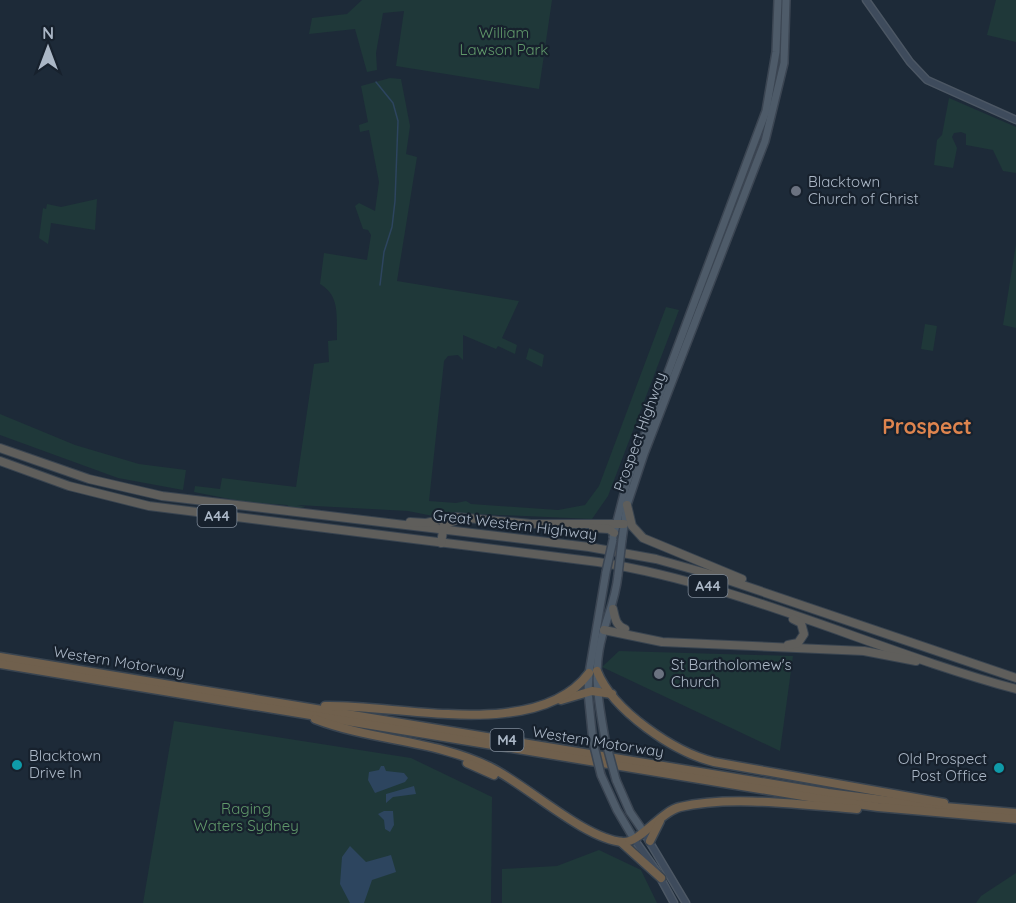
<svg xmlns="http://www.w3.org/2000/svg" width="1016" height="903" font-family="Quicksand,sans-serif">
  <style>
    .green { fill: #1f3839 }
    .water { fill: #2d455f }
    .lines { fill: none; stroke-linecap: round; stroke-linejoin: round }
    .stream { stroke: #2d455f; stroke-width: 1.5 }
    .secondary-casing { stroke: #4c5764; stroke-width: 9 }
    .primary-casing { stroke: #3b4552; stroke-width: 10 }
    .trunk-casing { stroke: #394450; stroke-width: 10 }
    .motorway-casing { stroke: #394450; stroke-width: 11 }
    .secondary { stroke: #3e4b5c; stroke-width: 6 }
    .primary { stroke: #4e5b69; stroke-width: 7 }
    .trunk { stroke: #5f5e5b; stroke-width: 8 }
    .motorway { stroke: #70604d; stroke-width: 8 }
    .primary-bridge-casing { stroke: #3b4552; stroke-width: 10; stroke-linecap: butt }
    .primary-bridge { stroke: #4e5b69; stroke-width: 7 }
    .worship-dot { fill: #6b7280; stroke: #17212d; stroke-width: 2 }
    .culture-dot { fill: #0f9aa8; stroke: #17212d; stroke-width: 2 }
    .labels { text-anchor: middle; stroke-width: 4.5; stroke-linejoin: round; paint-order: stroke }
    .shield { fill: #17212d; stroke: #7f8a98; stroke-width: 1.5 }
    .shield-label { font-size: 14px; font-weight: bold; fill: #abb7c6 }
    .park-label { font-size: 15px; fill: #60986a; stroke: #17212d }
    .poi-label { font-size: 15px; fill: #abb7c6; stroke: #17212d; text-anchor: start }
    .street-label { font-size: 15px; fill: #abb7c6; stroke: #17212d }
    .district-label { font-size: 21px; font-weight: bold; fill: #de844e; stroke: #17212d }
  </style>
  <rect width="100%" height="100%" fill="#1d2a38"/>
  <g class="green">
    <polygon points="362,0 552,0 539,89 396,66 404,11 383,13 376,53 377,70 367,72 355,29 309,34 312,18 347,14"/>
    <polygon points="996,0 1016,0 1016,42 987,35"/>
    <path d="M 390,78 L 401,79 L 410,126 L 406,154 L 417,157 L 397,281 L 519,301 L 502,338 L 517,345 L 515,354 L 498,346 L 496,349 L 463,335 L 463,360 L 458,355 L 448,356 L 444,361 L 429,501 L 456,503 L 466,501 L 471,504 L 558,510 L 585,505 L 599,486 L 666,307 L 679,310 L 608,496 L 592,519 L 477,514 L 470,523 L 459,513 L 443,518 L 408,511 L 297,505 L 306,507 L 291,509 L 287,505 L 245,502 L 194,492 L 195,486 L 220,489 L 222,478 L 296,487 L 314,364 L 329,362 L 328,341 L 337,340 C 336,318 341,296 320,284 L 324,253 L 367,260 L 371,235 L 368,230 L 363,229 L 355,206 L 359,203 L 375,211 L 379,182 L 369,130 L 360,132 L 359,125 L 368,122 L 361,86 Z"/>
    <polygon points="949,98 1016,127 1016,173 1003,171 993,150 966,145 966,134 961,132 954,133 952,137 957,148 953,168 934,165 937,140 942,135"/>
    <polygon points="97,199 95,230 51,223 48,244 39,238 43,208 46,209 47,204 61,207"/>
    <polygon points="1016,244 1016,328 1003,325"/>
    <polygon points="925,324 937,326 933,351 921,349"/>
    <polygon points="529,348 544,355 542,367 526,359"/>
    <polygon points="0,414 75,445 139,464 186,470 183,490 118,478 0,435"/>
    <polygon points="619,651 793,656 780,751 602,667"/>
    <polygon points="174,721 411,758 492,797 491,903 143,903"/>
    <polygon points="599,850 641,870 657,903 502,903 502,869 557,866"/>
    <polygon points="1016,873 1016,903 976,903 981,896"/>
  </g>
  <g class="water">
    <polygon points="381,766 384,766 386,771 404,773 408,778 405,782 375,793 368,780 369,772 379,770"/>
    <polygon points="414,786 416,794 393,797 386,803 386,794"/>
    <polygon points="384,811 393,811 394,825 390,832 385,829 384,820 378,814"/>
    <polygon points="350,846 366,862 391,855 396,872 372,880 364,903 350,903 340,884 342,857"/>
  </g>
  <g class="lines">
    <polyline class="stream" points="376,82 393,103 398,121 395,201 392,227 384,252 380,285"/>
    <g class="secondary-casing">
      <g id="secondary">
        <polyline points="866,0 910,62 927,80 1016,120"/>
        <polyline points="643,831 686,903"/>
        <polyline points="634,839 656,870 674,903"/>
      </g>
    </g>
    <g class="primary-casing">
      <g id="primary">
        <polyline points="613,537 627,482 766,111 776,52 778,0"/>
        <polyline points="622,540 627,505 644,454 765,141 784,63 786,0"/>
        <path d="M 605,739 C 600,710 594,681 599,651 C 603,624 615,605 618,575"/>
        <polyline points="593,742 588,692 589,673 606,572"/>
        <polyline points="601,775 617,810 634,839"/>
        <polyline points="616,780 630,812 643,831"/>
      </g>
    </g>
    <g class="trunk-casing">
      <g id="trunk">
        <polyline points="0,448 89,479 162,496 589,547 656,559 713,575 1016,678"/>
        <path d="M 0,461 L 69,486 L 149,506 L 598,562 C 743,585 875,651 1016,689"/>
        <polyline points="627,505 632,526 643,538 742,579"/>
        <polyline points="410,522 426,523 456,517 531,524 624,524"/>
        <polyline points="593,528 609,529 614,533"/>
        <polyline points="441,543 444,525 456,520"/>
        <path d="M 613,609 C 615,618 616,626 625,629"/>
        <polyline points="604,630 662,642 864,651 916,661"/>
        <polyline points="788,645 798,643 804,634 801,623 793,619"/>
      </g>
    </g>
    <g class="motorway-casing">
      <g id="motorway">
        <polyline points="0,657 828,793 921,805 1016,813"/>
        <polyline points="0,664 827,800 878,807 1016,819"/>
        <path d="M 597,671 C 613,711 674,752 714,762 L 944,803"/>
        <polyline points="561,700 592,691 612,694"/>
        <path d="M 325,706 C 399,704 538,742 589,673"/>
        <path d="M 315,719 C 372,741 435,740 490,767 C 527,785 584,839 623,842 C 640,843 661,811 680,807 C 730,795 805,805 857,809"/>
        <polyline points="467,763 494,775"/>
        <polyline points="650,841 660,821"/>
        <polyline points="621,842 661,878"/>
      </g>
    </g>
    <use href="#secondary" class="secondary"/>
    <use href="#primary" class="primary"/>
    <use href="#trunk" class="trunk"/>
    <use href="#motorway" class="motorway"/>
    <g class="primary-bridge-casing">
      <g id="primary-bridge">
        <polyline points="606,572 613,540"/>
        <polyline points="618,575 622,540"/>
        <polyline points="605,739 616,780"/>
        <polyline points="593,742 601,775"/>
      </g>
    </g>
    <use href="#primary-bridge" class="primary-bridge"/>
  </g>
  <g class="worship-dot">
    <circle cx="796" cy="191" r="6"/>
    <circle cx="659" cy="674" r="6"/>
  </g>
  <g class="culture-dot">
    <circle cx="17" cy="765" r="6"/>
    <circle cx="999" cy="768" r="6"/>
  </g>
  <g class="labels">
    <g class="shield">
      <rect x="197.5" y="505" width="39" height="22" rx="4.5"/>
      <rect x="688.5" y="575" width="39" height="22" rx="4.5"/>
      <rect x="490.5" y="729" width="33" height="22" rx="4.5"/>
    </g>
    <g class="shield-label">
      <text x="217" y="521">A44</text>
      <text x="708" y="591">A44</text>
      <text x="507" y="745">M4</text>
    </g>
    <g class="park-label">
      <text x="504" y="38">William<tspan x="504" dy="17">Lawson Park</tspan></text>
      <text x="246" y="814">Raging<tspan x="246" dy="17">Waters Sydney</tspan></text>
    </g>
    <g class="poi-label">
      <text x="808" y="187">Blacktown<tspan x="808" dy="17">Church of Christ</tspan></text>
      <text x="671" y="670">St Bartholomew's<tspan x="671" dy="17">Church</tspan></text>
      <text x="29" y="761">Blacktown<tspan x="29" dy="17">Drive In</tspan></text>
      <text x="987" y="764" text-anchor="end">Old Prospect<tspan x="987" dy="17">Post Office</tspan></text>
    </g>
    <g class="street-label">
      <text transform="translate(640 432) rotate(-70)" y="5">Prospect Highway</text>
      <text transform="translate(515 525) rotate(7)" y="5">Great Western Highway</text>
      <text transform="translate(119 662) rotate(9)" y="5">Western Motorway</text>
      <text transform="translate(598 742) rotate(9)" y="5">Western Motorway</text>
    </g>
    <g class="district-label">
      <text x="927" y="434">Prospect</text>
    </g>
  </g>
  <g transform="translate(48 48)" stroke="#17212d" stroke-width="4.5" paint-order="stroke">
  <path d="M0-4.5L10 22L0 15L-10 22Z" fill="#abb7c6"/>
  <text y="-9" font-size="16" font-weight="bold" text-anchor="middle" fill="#abb7c6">N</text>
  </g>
</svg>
